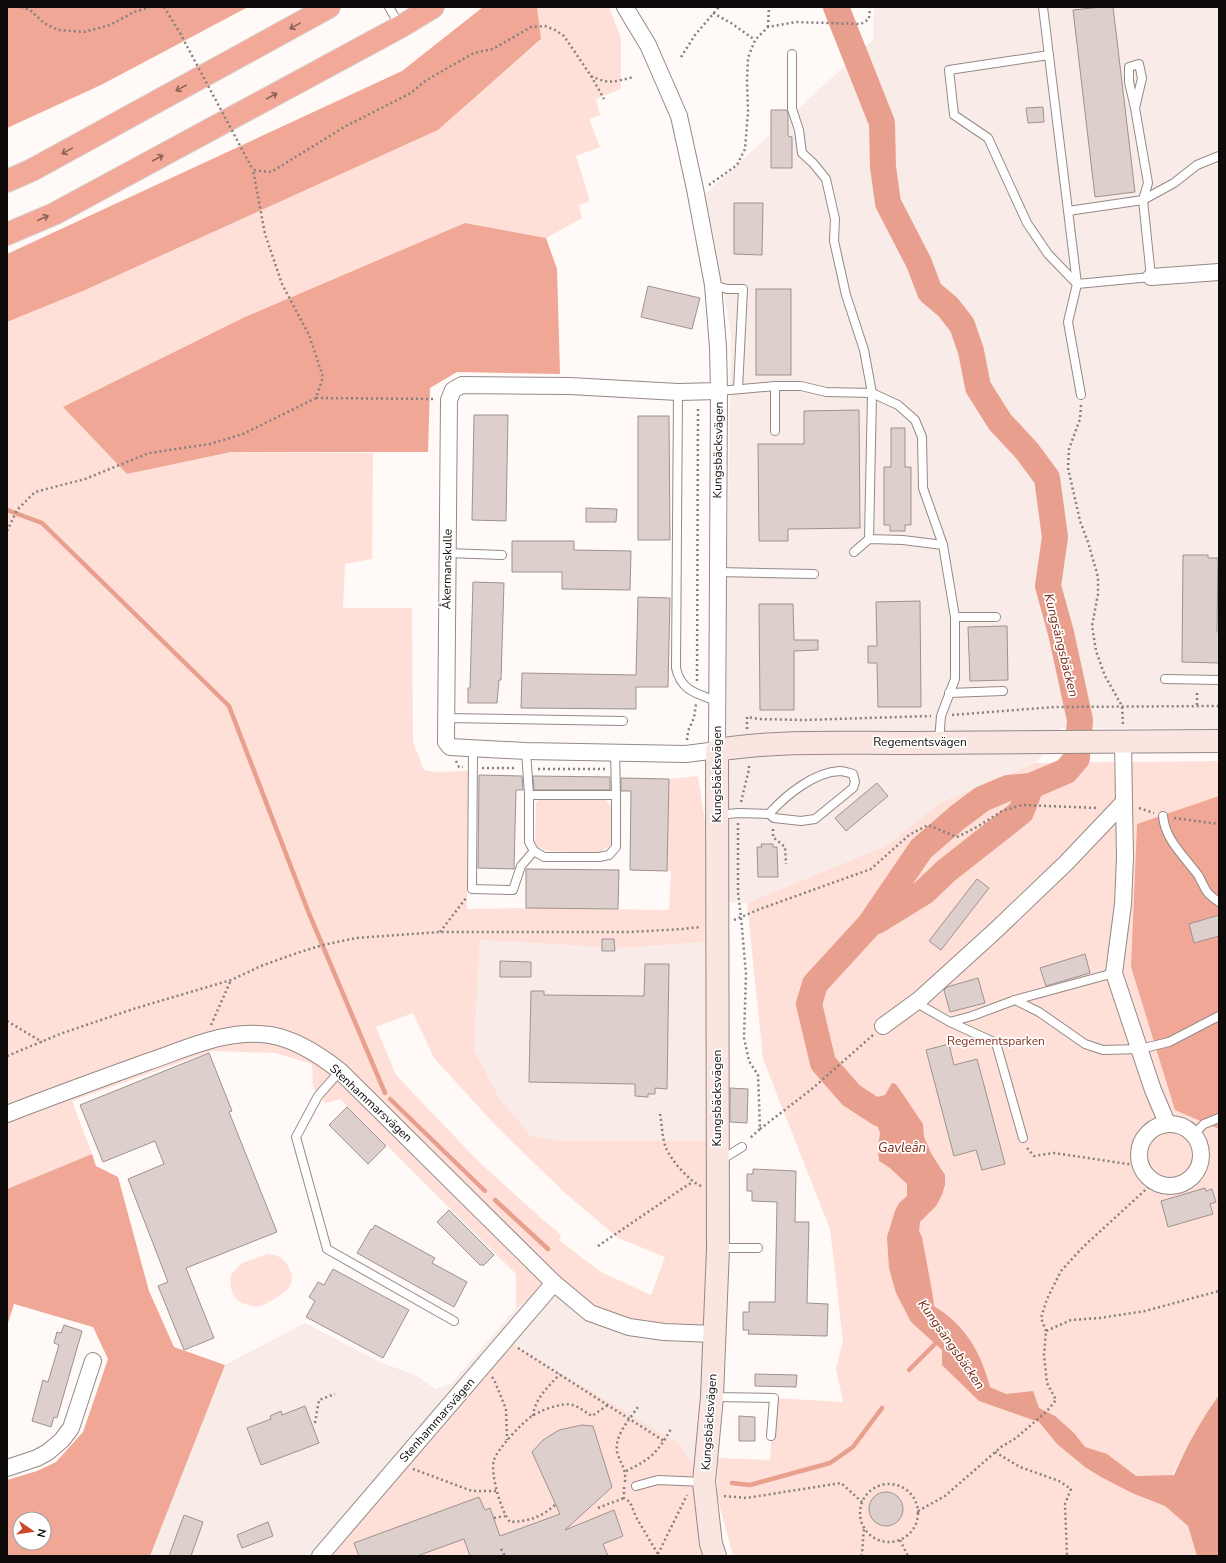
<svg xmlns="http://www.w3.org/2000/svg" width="1226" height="1563" font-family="'Nunito Sans',sans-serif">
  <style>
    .built { fill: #f8ebe8 }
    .green { fill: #fee0d8; fill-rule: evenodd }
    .forest { fill: #f1a795; fill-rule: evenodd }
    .water { fill: #e99f8d }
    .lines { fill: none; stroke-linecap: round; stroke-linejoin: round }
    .stream { stroke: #e99f8d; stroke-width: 4.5 }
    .river { stroke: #e99f8d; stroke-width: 26 }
    .building { fill: #dccfcc; stroke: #9e928f }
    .lane-casing { stroke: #958986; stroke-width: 10 }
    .street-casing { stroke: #958986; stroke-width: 18 }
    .secondary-casing { stroke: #958986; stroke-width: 24 }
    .highway-casing { stroke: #d9d8d8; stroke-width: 24 }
    .path { stroke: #85807f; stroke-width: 2.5; stroke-dasharray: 2 3; stroke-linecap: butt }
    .lane { stroke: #fff; stroke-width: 8 }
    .street { stroke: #fff; stroke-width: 16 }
    .secondary { stroke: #fbe5e0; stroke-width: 22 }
    .highway { stroke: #f2a998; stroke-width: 22 }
    .path-bridge { stroke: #85807f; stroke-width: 2.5; stroke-dasharray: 2 3; stroke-linecap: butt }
    .oneway { stroke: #8c6258 }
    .labels { text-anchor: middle; stroke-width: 3.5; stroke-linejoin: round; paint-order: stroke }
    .street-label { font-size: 12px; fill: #0f0b0a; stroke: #fff }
    .park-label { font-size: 12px; fill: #842e1c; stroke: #fff }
    .water-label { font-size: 13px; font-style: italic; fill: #7d2714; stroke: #fff }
  </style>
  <rect width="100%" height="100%" fill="#fffaf8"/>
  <g class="built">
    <polygon points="874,7 1219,7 1219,729 1061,728 1036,763 939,803 888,845 747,903 728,902 726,643 731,333 705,194 873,40"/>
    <polygon points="480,940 618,948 707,942 706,1141 561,1141 531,1136 500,1099 474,1050"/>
    <polygon points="554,1283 714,1334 700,1556 150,1556 225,1365 305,1323 380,1362 415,1375 436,1389 452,1383 516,1308"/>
  </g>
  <g class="green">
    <path d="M 537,7 L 609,7 L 621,38 L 621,89 L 596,99 L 600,115 L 589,119 L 600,147 L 576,156 L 590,201 L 579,205 L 582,218 L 546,238 L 465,223 L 127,474 L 231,452 L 373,453 L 372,559 L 345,564 L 343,608 L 412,608 L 413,742 L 424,770 L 437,772 L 468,771 L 467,909 L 526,908 L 669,910 L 671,871 L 667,871 L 669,779 L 698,776 L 709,847 L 707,942 L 618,948 L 480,940 L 474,1050 L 500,1099 L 531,1136 L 561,1141 L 706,1141 L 718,1162 L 714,1334 L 629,1327 L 554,1283 L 516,1308 L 516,1274 L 340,1099 L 325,1103 L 313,1087 L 312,1064 L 275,1053 L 212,1051 L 72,1101 L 92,1154 L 7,1189 L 7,322 L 83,291 L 438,130 L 541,40 ZM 413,1013 L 434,1058 L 496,1126 L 565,1193 L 618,1238 L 665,1257 L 651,1295 L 601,1272 L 559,1240 L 561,1236 L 557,1231 L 542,1219 L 478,1161 L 396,1075 L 376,1027 Z"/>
    <path d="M 1219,761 L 1219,1395 C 1210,1408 1203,1421 1195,1435 C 1182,1456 1166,1480 1165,1506 L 1188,1526 L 1197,1556 L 733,1556 L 717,1496 L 718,1458 L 770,1460 L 774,1398 L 843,1402 L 836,1369 L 843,1341 L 830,1229 L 763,1059 L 747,903 L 888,845 L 939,803 L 1036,763 Z"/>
    <polygon points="543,798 606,800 614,809 613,834 611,845 599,853 549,851 539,848 535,842 536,802"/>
    <path d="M 268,1254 C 279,1255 284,1258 289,1268 C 297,1284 286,1292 274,1299 C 270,1301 267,1304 263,1305 C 258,1307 252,1307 248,1305 C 232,1301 229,1288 231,1274 L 242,1263 Z"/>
    <polygon points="506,1340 679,1444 704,1482 715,1556 320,1556"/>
  </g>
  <g class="forest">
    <polygon points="7,7 248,7 101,85 7,128"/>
    <polygon points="483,7 537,7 541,39 438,130 83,291 7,322 7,254 402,71"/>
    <polygon points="465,223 546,238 557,269 560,374 457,372 430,388 428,452 231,452 127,474 63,407 245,317"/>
    <polygon points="1219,796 1219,1129 1175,1110 1131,967 1137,824"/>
    <path d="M 92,1154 L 96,1166 L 118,1177 L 149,1291 L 174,1347 L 225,1365 L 150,1556 L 7,1556 L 7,1480 L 37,1471 L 56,1462 L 83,1432 L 108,1359 L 93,1327 L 14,1304 L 7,1326 L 7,1189 ZM 20,1519 L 44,1519 L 44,1543 L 20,1543 Z"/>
  </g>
  <path class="water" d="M 892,1083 L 896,1084 L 923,1124 L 924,1137 L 931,1153 L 945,1175 L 945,1185 L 942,1195 L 936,1206 L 920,1222 L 919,1231 L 922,1237 L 932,1291 L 934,1306 C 965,1325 981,1352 990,1387 L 1006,1394 L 1033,1391 L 1039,1408 L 1055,1416 L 1074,1433 L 1085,1447 L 1107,1454 L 1136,1476 L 1174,1475 C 1186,1447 1201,1420 1219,1395 L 1219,1556 L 1197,1556 L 1188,1526 L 1165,1506 L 1132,1493 L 1101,1477 L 1085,1467 L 1057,1444 L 1039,1422 L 979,1401 L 942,1365 L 942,1350 L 911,1322 L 896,1293 L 889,1268 L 887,1237 L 895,1211 L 899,1203 L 907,1196 L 907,1184 L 890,1168 L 879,1161 L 878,1147 L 880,1133 L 877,1124 L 867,1113 L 843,1102 L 855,1090 L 877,1097 L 885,1095 Z"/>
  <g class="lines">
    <g class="stream">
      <polyline points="7,510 42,523 229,706 308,911 385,1093"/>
      <polyline points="390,1099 485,1191"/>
      <polyline points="495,1200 548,1249"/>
      <polyline points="909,1370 939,1340"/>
      <polyline points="732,1483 750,1485 830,1463 853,1447 882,1408"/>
    </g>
    <g class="river">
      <polyline points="836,7 882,123 883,167 888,203 919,263 930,292 948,307 962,325 971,351 978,387 1000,422 1027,451 1047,478 1055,537 1048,586 1061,633 1080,720 1077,758 1066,771 1031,786 1008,788 982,799 958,817 921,849 870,924 815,984 809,1004 823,1063 851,1095 880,1114"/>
      <polyline points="877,921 924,892 946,871 1021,812 1031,786"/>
    </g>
  </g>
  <g class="building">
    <polygon points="1101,7 1113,7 1135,192 1095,197 1073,10"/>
    <polygon points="1043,107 1044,122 1028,123 1026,108"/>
    <polygon points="771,110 787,110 788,115 788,136 792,137 792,168 771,168"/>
    <polygon points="734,203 763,203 762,255 734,254"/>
    <polygon points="648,286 700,298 692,329 641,317"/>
    <rect x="756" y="289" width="35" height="86"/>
    <polygon points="859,410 860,528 788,529 788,541 759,541 758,444 804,444 804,411"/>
    <polygon points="474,415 508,415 506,521 472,520"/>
    <polygon points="638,416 669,416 670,540 638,540"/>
    <polygon points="891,428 905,428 905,467 911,467 911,525 905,525 905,531 890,531 890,525 884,525 884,467 891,467"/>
    <polygon points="586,508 617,509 616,522 586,522"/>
    <polygon points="512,541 574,541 574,550 631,551 630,590 562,589 562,572 512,572"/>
    <polygon points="1183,555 1208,555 1208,558 1218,558 1217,632 1219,632 1219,663 1182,662"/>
    <polygon points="473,582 504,583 501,680 499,680 497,703 468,703 468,688 470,688"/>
    <polygon points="638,597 670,598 668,687 636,687 636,709 521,708 522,673 636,675"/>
    <polygon points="920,601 921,707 878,707 877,663 868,663 868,646 877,646 876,602"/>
    <polygon points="759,604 793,604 794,640 818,640 818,650 794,651 794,710 760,710"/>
    <polygon points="1007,626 1008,680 970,681 968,627"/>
    <polygon points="479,775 522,776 523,790 516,790 514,869 478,868"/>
    <polygon points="533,776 610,777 610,790 534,790"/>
    <polygon points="621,778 669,779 667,871 630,870 631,791 621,791"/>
    <polygon points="877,783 888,796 846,831 835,818"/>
    <polygon points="761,844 773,844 773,847 777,847 778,877 758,877 757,847 762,847"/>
    <polygon points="526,869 619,870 618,909 526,908"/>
    <polygon points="977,879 989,888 941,950 929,941"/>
    <polygon points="1219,915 1219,936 1194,943 1189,924"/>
    <polygon points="602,939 614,939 615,951 602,951"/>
    <polygon points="1085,954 1090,973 1046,986 1040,968"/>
    <polygon points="500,961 531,962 531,977 500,977"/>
    <polygon points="645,964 669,964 667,1089 655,1088 655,1094 648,1094 648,1097 635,1096 635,1084 529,1082 531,991 544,991 544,995 644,996"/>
    <polygon points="978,978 985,1003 950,1012 944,990 947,987"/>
    <polygon points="949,1044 954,1065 977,1059 1005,1164 982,1170 976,1150 954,1156 926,1050"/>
    <polygon points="209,1053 232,1111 229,1112 277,1232 186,1268 214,1338 184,1350 158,1286 168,1282 128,1179 164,1164 155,1141 103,1162 80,1105"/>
    <polygon points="730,1088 748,1089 747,1123 730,1122"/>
    <polygon points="347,1107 386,1146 368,1164 329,1125"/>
    <polygon points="753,1169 796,1171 795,1222 809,1222 807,1303 828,1304 827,1336 748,1334 749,1330 743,1330 743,1312 749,1312 749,1302 775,1302 777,1202 752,1201 752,1191 747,1191 747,1174 753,1174"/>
    <polygon points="1205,1188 1206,1191 1212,1189 1216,1202 1210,1204 1213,1214 1168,1227 1161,1201"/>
    <polygon points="449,1210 494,1255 484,1265 480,1265 437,1222"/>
    <polygon points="375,1225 435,1258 432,1263 467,1282 454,1307 357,1253 371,1229 372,1230"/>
    <polygon points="333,1269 409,1310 383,1358 306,1317 315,1301 309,1297 318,1282 324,1285"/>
    <polygon points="64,1325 82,1331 57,1418 54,1417 51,1427 32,1421 43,1380 48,1382 59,1345 54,1343 57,1332 61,1333"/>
    <polygon points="755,1374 797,1375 796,1387 755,1386"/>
    <polygon points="305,1406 319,1443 261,1465 247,1428 271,1419 270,1416 281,1411 282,1415"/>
    <polygon points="739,1416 755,1417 755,1441 739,1441"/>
    <polygon points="582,1425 593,1426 612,1487 565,1530 614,1510 623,1536 603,1544 608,1556 470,1556 464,1539 417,1556 359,1556 354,1543 479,1497 485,1510 490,1508 500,1536 560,1514 532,1452 543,1440 559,1430"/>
    <circle cx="886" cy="1509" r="17"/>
    <polygon points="184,1515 203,1522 191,1556 169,1556"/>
    <polygon points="268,1522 273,1536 242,1548 237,1535"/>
  </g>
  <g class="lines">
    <g class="lane-casing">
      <g id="lane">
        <polyline points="389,7 400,26"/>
        <polyline points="1043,7 1077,284 1151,277 1143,200 1068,211"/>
        <polyline points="792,54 792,109 799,130 802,153 813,163 826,179 835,219 834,241 846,295 864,350 872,393 869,539"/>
        <polyline points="1049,55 949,70 954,115 988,138 1027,223 1048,254 1077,284 1068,322 1081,395"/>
        <polyline points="1135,108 1129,82 1129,67 1139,64 1142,78 1135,108 1148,183 1143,200"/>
        <polyline points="1143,200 1174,183 1197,165 1219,156"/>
        <polyline points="713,285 727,289 743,289 738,389"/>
        <polyline points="775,386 775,431"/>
        <polyline points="719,391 775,386 801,386 826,392 872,393 898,405 915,420 922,437 923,488 943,545 955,617 955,679 941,716 939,741"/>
        <path d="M 678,392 L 676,668 C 681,691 697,694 717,701"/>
        <polyline points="854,552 869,539 903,540 943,545"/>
        <polyline points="447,553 502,555"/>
        <polyline points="718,572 814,574"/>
        <polyline points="955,617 996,617"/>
        <polyline points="1165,679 1219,680"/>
        <polyline points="949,693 1003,691"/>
        <polyline points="446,718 623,721"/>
        <polyline points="473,749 472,889 513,890 521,866 534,851"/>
        <polyline points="526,751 529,795 616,795 615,752"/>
        <polyline points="529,795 529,842 534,851 544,857 599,857 609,855 616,847 616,795"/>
        <path d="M 718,815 L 738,813 L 769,814 L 774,818 L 801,821 L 815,819 L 853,788 L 855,782 L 853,774 C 849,773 844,771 840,771 C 814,772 786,795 769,814"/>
        <path d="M 1163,816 C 1165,840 1185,857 1198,875 C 1202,881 1204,889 1209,894 C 1212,897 1216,900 1219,902"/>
        <polyline points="1015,1000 1039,1012 1085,1044 1103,1050 1140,1049 1169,1042 1219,1016"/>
        <polyline points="915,1002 950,1022 972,1016 1015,1000 1114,973"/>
        <polyline points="950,1022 996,1043 1023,1138"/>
        <polyline points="340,1071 318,1096 296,1137 327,1249 454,1321"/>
        <polyline points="1194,1134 1204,1124 1219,1118"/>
        <polyline points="721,1160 742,1147"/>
        <polyline points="719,1248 758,1248"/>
        <polyline points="713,1397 774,1398 771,1436"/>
        <polyline points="636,1486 658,1480 704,1482"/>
      </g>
    </g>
    <g class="street-casing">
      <g id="street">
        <polyline points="625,7 648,45 679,116 695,189 713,285 718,347 719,391 717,750 686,754 526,751 450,747 446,742 449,400 453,390 462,385 570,386 678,392 719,391"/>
        <polyline points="1151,277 1219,272"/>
        <polyline points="1124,802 1125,857 1123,904 1114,973 1153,1090 1167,1123"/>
        <polyline points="883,1026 920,999 996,930 1066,863 1124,802 1123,741"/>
        <path d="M 7,1114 C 53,1096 100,1079 147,1062 C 186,1049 228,1028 270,1035 C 295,1039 321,1056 340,1071 L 554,1283 L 590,1313 L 629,1327 L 664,1332 L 714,1334"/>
        <circle cx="1170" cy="1155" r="31"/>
        <polyline points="7,1468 37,1458 48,1452 62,1440 71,1428 93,1361"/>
        <polyline points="320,1556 554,1283"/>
      </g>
    </g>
    <g class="secondary-casing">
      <path id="secondary" d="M 715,1556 L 711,1544 L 704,1482 L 712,1397 L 718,1248 L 717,750 C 779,740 844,743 907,743 C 1011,742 1115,741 1219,741"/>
    </g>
    <g class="highway-casing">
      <g id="highway">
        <polyline points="7,181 32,170 329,7"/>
        <polyline points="7,234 54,214 400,27 433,7"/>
      </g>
    </g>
    <g class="path">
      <polyline points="21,7 30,10 44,23 58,30 84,32 110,25 134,12 150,7"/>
      <polyline points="164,7 180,33"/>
      <polyline points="713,13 731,23 755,40"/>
      <polyline points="768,27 769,7"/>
      <polyline points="681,57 695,35 719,7"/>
      <path d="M 591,76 C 609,85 616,81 634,77"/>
      <polyline points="709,185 737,165 745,149 748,112 747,81 748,58 755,40 768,27 796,22 861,24 869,19 870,7"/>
      <polyline points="316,398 435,399"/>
      <polyline points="1081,405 1080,419 1069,449 1068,468 1080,521 1088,542 1098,577 1098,594 1092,626 1096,651 1105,676 1122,706 1123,725"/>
      <polyline points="7,531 17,510 35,492 85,479 149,453 210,444 243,434 316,398 323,377 309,335 282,284 265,234 253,170 271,172 346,126 411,93 425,81 444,70 474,53 493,49 531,27 545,26 555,30 564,36 591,76 604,99"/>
      <polyline points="697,681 698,406"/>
      <polyline points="1197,705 1197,690"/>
      <polyline points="952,715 1054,707 1219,706"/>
      <polyline points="747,729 747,717 759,719 804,720 931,716"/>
      <polyline points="687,740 688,731 694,718 696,704"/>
      <polyline points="456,761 459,767 463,767"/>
      <polyline points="482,768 517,768"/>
      <polyline points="538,769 605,769"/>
      <polyline points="741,802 749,769 749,764"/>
      <polyline points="1139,808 1154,813"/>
      <polyline points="1174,818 1219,824"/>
      <polyline points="738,823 738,893 741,917 746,974 744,1038 749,1061 758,1075 760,1129 749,1139"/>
      <polyline points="773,829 773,837 785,847 786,864"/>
      <polyline points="734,920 760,909 871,869 909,835 928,825 957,837 977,827 1002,811 1022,805 1098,808"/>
      <polyline points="440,932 466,898"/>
      <polyline points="7,1021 42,1042"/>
      <polyline points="211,1025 231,980"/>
      <polyline points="7,1056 60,1034 133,1009 231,980 261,966 297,953 323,945 356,938 440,932 630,932 683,929 700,927"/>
      <path d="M 660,1114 C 662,1124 662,1138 666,1148 C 671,1160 689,1181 701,1186"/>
      <polyline points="760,1129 813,1088 873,1035"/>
      <polyline points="1027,1148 1034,1156 1054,1153 1141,1166"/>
      <polyline points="598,1246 689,1184 694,1183"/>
      <polyline points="1046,1331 1041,1318 1047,1299 1061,1271 1083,1247 1154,1182"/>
      <polyline points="518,1348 664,1441"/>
      <polyline points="492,1377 495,1382 506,1409 507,1440"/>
      <path d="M 533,1416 C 535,1398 548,1387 560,1374"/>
      <polyline points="315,1423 319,1400 335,1394"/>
      <polyline points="995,1452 1020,1467 1059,1481 1071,1489 1065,1504 1067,1556"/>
      <polyline points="413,1469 472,1491 497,1491"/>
      <path d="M 626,1471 C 651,1459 657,1453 671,1429"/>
      <path d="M 625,1482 C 626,1469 622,1466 618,1455 C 612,1438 629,1420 638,1407"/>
      <circle cx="889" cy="1513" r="29"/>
      <polyline points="624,1487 624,1498 630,1502 636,1517 659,1556"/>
      <polyline points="724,1496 746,1498 841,1483 862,1502"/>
      <path d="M 555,1505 C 540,1518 529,1521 510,1522 C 501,1511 490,1474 494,1460 C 498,1448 522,1423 532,1416 C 541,1410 563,1402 573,1405 C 580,1407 586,1413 592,1416 L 608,1405"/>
      <polyline points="598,1508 624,1498"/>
      <polyline points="918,1511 945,1496 1001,1447 1016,1438 1047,1411 1056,1400 1047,1383 1044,1355 1046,1331 1071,1320 1100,1318 1145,1311 1219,1291"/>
      <polyline points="494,1518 505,1516"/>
      <polyline points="900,1540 908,1556"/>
      <polyline points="501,1549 505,1556"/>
      <polyline points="658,1554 687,1495"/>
      <polyline points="861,1556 862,1554 864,1527"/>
    </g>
    <use href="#lane" class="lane"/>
    <use href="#street" class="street"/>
    <use href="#secondary" class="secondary"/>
    <use href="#highway" class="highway"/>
    <polyline class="path-bridge" points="180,33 253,170"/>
  </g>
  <defs><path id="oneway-shaft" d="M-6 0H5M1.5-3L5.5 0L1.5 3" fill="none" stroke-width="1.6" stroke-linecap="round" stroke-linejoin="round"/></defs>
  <g class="oneway">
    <use href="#oneway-shaft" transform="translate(295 26) rotate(151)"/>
    <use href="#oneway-shaft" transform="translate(181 88) rotate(151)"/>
    <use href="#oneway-shaft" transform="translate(272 96) rotate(-28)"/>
    <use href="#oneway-shaft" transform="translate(67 151) rotate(151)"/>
    <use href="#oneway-shaft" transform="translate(158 158) rotate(-28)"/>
    <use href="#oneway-shaft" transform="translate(43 218) rotate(-24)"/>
  </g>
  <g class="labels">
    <g class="street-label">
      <text transform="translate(718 450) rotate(-89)" y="4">Kungsbäcksvägen</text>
      <text transform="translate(447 569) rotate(-89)" y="4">Åkermanskulle</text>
      <text x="920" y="746">Regementsvägen</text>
      <text transform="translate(717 774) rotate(-90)" y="4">Kungsbäcksvägen</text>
      <text transform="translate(717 1098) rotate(-90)" y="4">Kungsbäcksvägen</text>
      <text transform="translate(371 1103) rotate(43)" y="4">Stenhammarsvägen</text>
      <text transform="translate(437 1420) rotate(-49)" y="4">Stenhammarsvägen</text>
      <text transform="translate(709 1422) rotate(-86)" y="4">Kungsbäcksvägen</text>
    </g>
    <g class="park-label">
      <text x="996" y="1045">Regementsparken</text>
    </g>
    <g class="water-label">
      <text transform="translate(1062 645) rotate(76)" y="5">Kungsängsbäcken</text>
      <text x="902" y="1152">Gavleån</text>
      <text transform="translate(952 1344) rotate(55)" y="5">Kungsängsbäcken</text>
    </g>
  </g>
  <rect width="1226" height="1563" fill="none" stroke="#0f0b0a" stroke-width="16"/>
  <g transform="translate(32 1531) rotate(103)"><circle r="19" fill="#ffffff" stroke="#9f9d9d"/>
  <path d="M0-3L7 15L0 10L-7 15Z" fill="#d04527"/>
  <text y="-6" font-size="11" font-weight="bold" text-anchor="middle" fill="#0f0b0a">N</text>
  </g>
</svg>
